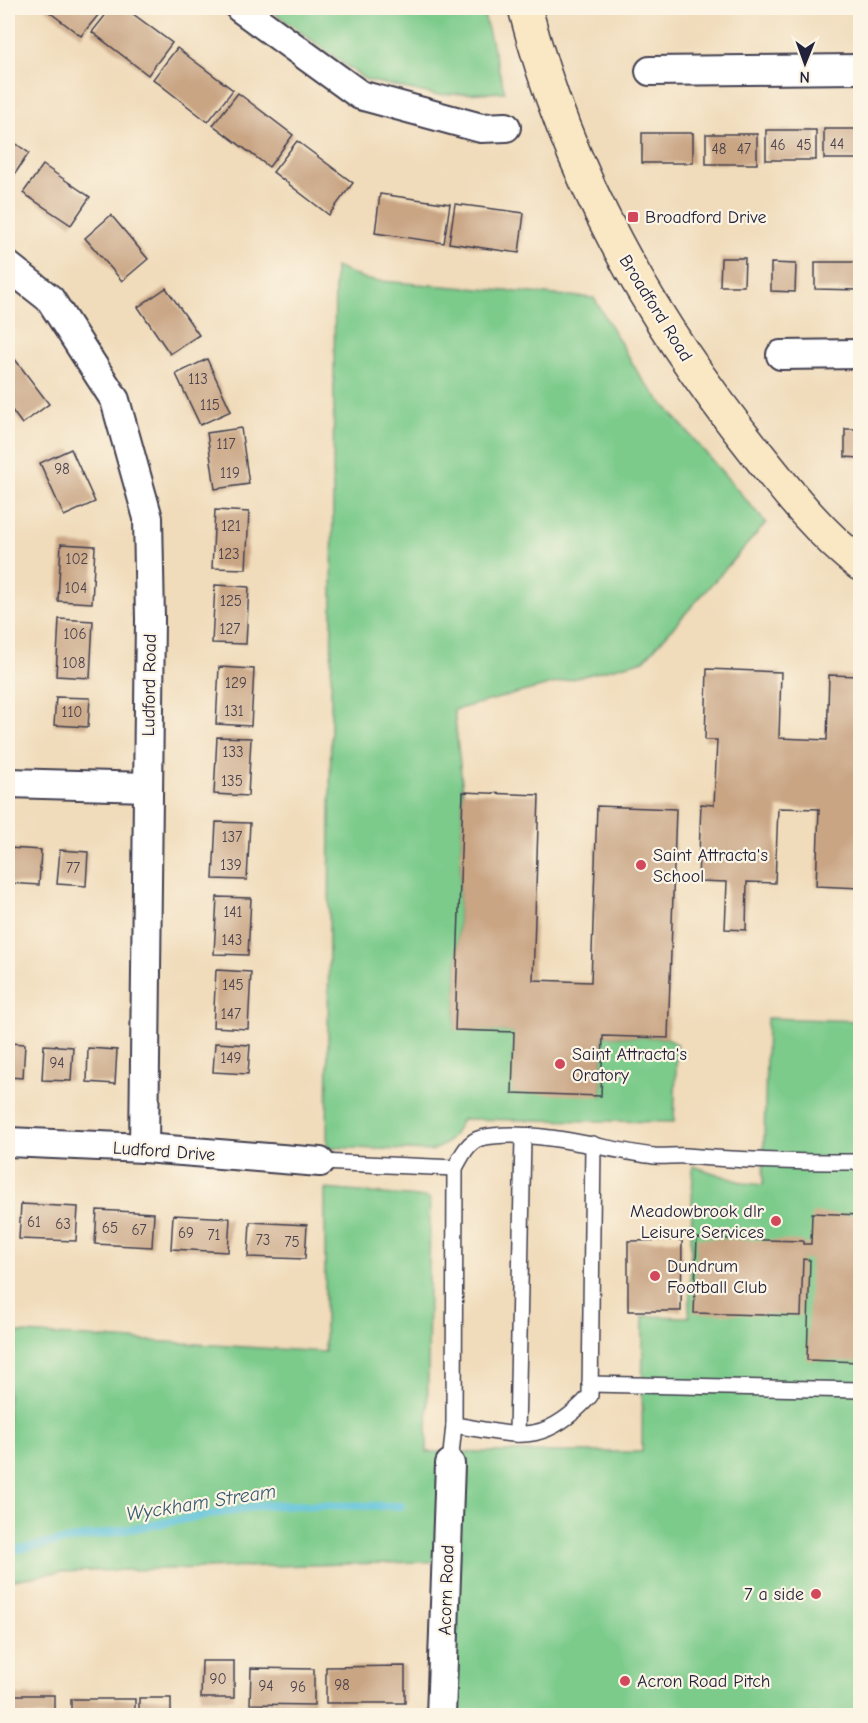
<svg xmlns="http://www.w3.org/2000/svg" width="868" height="1723" font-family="'Comic Neue',sans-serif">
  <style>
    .green { fill: #7ccb8b; stroke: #4f7663; stroke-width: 1.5 }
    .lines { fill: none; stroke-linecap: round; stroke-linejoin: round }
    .stream { stroke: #5dc2db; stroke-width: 8 }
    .building { fill: #c9a584 }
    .lane-casing { stroke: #413e4e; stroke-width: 18 }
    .street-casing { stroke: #413e4e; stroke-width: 32 }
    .secondary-casing { stroke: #413e4e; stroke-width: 36 }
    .lane { stroke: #fff; stroke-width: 15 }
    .street { stroke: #fff; stroke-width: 28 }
    .secondary { stroke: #fae7c3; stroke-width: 33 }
    .poi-dot { fill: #d1495b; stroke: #fcf5e5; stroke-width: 2 }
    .labels { text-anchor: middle; stroke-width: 4.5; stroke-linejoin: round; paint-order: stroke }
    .number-label { font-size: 15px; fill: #4c434d }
    .poi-label { font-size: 18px; fill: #22223b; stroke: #fcf5e5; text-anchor: start }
    .street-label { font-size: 18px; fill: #22223b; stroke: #fcf5e5 }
    .water-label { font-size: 20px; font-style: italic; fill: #375a73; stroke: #fcf5e5 }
  </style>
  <rect width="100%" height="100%" fill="#fcf5e5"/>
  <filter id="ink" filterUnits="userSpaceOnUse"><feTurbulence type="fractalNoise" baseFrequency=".0167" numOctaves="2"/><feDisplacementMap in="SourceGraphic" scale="12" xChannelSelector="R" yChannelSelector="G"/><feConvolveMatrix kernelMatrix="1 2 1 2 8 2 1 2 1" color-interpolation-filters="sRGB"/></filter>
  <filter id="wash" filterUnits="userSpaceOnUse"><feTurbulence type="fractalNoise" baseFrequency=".008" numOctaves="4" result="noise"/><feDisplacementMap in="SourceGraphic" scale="24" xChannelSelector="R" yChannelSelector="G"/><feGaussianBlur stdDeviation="1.35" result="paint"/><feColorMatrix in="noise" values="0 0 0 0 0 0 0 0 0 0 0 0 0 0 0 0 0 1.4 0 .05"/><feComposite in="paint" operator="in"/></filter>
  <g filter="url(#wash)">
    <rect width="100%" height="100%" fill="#f0dbba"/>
    <g class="green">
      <polygon points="268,8 482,8 505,92 436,95 366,80"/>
      <path d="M 335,267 L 368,280 L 594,298 L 641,378 L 766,523 L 644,660 L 454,710 L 463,792 L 455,1029 L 514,1032 L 601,1096 L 603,1036 L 668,1038 L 677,1045 L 674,1122 L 462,1119 C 455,1135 449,1145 431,1151 L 327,1147 Z"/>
      <polygon points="767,1018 860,1021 860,1715 455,1715 455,1561 58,1572 8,1581 8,1332 325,1352 325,1189 430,1198 427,1452 642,1452 643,1316 689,1317 693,1166 744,1183 763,1185"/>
    </g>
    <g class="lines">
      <polyline class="stream" points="8,1551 263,1505 401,1506"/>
    </g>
    <g id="blocks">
      <g class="building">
        <polygon points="44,8 104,8 81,36"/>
        <polygon points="111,8 125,8 172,43 148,75 92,32"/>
        <polygon points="177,48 233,90 208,122 153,79"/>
        <polygon points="238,93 293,135 269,167 213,125"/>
        <rect x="824" y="129" width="36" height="30"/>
        <rect x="766" y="130" width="50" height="30"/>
        <rect x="642" y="133" width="51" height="30"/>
        <rect x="706" y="134" width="51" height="30"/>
        <polygon points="8,138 29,153 10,181 8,179"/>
        <polygon points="297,141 353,183 329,215 273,172"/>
        <polygon points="43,165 90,197 71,225 23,193"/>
        <polygon points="380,194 450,204 444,243 375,233"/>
        <polygon points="455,204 524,213 519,253 449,243"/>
        <polygon points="111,215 148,259 122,281 85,238"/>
        <polygon points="721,258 745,258 744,286 720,286"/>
        <polygon points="815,262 860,262 860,290 815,289"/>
        <polygon points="771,263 796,264 795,292 771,291"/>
        <polygon points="166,288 199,335 170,354 138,307"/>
        <polygon points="14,358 49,404 22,424 8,405 8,363"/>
        <polygon points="207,359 231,411 200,425 176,374"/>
        <polygon points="241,428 249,484 215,489 207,433"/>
        <polygon points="845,429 860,429 860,458 845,457"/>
        <polygon points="71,449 95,502 64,516 40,463"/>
        <polygon points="215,510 249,512 246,569 212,568"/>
        <polygon points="61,544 95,546 92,603 58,601"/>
        <polygon points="215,585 249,587 246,644 212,643"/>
        <polygon points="59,619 93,621 90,678 56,676"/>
        <polygon points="219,667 254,669 251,726 216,724"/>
        <polygon points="707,669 781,672 779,738 827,740 829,675 860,676 860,888 816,886 819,809 778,808 775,883 747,882 746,930 725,929 727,882 698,881 701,804 714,805 717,740 705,740"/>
        <polygon points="56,697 90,698 88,727 54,725"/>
        <polygon points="217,737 251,738 248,796 214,794"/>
        <polygon points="463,792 539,795 533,980 591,982 597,806 676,809 668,1038 603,1036 601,1096 512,1093 514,1032 455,1030"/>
        <polygon points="216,822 250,823 247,880 213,879"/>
        <polygon points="8,848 41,850 39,885 8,883"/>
        <polygon points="60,850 88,852 86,886 57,884"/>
        <polygon points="217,897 251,898 248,955 214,954"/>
        <polygon points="216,970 251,972 248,1029 213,1027"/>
        <polygon points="8,1043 25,1044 23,1078 8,1077"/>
        <polygon points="215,1043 250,1045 248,1074 213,1072"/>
        <polygon points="44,1045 73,1047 71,1081 42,1080"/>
        <polygon points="88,1048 117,1050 115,1084 87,1082"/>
        <polygon points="21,1204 78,1207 76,1241 19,1239"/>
        <polygon points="97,1210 154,1213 152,1247 95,1244"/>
        <polygon points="812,1213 860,1215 860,1362 807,1360 810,1260 803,1259 801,1316 694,1313 697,1238 803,1241 803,1244 811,1244"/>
        <polygon points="173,1215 230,1218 228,1252 171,1249"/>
        <polygon points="250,1222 307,1225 305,1259 248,1257"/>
        <polygon points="682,1240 681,1311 628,1311 628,1241"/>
        <polygon points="202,1661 234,1661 234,1698 201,1698"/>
        <polygon points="405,1666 405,1703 326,1703 326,1667"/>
        <polygon points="251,1668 314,1669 314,1705 250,1704"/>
        <rect x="8" y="1695" width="46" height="21"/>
        <rect x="139" y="1698" width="32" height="18"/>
        <rect x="71" y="1699" width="64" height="17"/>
      </g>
    </g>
  </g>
  <g filter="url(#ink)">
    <use href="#blocks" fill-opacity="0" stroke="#413e4e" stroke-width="1.5"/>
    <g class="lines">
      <g class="lane-casing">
        <g id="lane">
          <polyline points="320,1162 455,1168"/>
          <polyline points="590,1384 860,1390"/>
          <path d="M 454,1425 C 517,1435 542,1448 590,1396 L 593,1144"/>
          <polyline points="517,1434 523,1137"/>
          <path d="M 450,1464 L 454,1425 L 455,1168 C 461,1157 468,1141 481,1138 C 531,1127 604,1150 654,1156 C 665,1157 676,1155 686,1156 C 744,1161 802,1162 860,1162"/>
        </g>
      </g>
      <g class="street-casing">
        <g id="street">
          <polyline points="240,8 360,95 481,128 506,127"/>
          <polyline points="650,71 860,69"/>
          <polyline points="8,266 50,299 115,400 148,518 150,619 144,1148"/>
          <polyline points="781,355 860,354"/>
          <polyline points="8,783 148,787"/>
          <polyline points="8,1142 144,1148 320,1162"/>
          <polyline points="441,1716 450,1464"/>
        </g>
      </g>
      <g class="secondary-casing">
        <path id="secondary" d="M 525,8 C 568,175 648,317 755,451 C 787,491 820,534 860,564"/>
      </g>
      <use href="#lane" class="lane"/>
      <use href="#street" class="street"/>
      <use href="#secondary" class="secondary"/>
    </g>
  </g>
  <g class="poi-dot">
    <rect x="627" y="211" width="12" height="12" rx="3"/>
    <circle cx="641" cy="865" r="6"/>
    <circle cx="560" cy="1064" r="6"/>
    <circle cx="776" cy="1221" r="6"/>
    <circle cx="655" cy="1276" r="6"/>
    <circle cx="816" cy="1594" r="6"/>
    <circle cx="625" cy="1681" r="6"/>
  </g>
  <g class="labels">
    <g class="number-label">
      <text x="837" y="149">44</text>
      <text x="778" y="150">46</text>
      <text x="804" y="150">45</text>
      <text x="719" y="154">48</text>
      <text x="744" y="154">47</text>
      <text x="198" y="384">113</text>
      <text x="210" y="410">115</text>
      <text x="226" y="449">117</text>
      <text x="62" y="474">98</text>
      <text x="230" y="478">119</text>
      <text x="231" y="531">121</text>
      <text x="229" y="559">123</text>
      <text x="77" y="564">102</text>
      <text x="76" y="593">104</text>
      <text x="231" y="606">125</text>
      <text x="230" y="634">127</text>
      <text x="75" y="639">106</text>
      <text x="74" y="668">108</text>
      <text x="236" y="688">129</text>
      <text x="234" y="716">131</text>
      <text x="72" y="717">110</text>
      <text x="233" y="757">133</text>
      <text x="232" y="786">135</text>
      <text x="232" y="842">137</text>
      <text x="231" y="870">139</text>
      <text x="73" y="873">77</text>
      <text x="233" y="917">141</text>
      <text x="232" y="945">143</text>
      <text x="233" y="990">145</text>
      <text x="231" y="1019">147</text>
      <text x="231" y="1063">149</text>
      <text x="57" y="1068">94</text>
      <text x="34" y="1227">61</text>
      <text x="63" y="1229">63</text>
      <text x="110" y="1233">65</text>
      <text x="139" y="1235">67</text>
      <text x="186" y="1238">69</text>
      <text x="214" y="1240">71</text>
      <text x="263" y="1245">73</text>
      <text x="292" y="1247">75</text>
      <text x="218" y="1684">90</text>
      <text x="342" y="1690">98</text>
      <text x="266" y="1691">94</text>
      <text x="298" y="1692">96</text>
    </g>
    <g class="poi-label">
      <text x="645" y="223">Broadford Drive</text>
      <text x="653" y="861">Saint Attracta's<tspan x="653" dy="21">School</tspan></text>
      <text x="572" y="1060">Saint Attracta's<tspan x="572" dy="21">Oratory</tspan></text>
      <text x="764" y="1217" text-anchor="end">Meadowbrook dlr<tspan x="764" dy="21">Leisure Services</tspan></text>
      <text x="667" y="1272">Dundrum<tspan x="667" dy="21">Football Club</tspan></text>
      <text x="804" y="1600" text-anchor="end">7 a side</text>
      <text x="637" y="1687">Acron Road Pitch</text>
    </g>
    <g class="street-label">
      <text transform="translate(656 308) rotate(58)" y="6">Broadford Road</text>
      <text transform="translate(149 685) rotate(-89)" y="6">Ludford Road</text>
      <text transform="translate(164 1151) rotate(4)" y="6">Ludford Drive</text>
      <text transform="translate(446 1590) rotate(-88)" y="6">Acorn Road</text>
    </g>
    <g class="water-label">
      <text transform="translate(201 1502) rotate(-9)" y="7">Wyckham Stream</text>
    </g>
  </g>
  <rect width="868" height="1723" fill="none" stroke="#fcf5e5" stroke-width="30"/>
  <g transform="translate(805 63) rotate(181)" stroke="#fcf5e5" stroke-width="4.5" paint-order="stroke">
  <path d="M0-4.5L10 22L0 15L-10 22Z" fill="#22223b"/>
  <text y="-9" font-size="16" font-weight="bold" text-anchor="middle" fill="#22223b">N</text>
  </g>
</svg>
